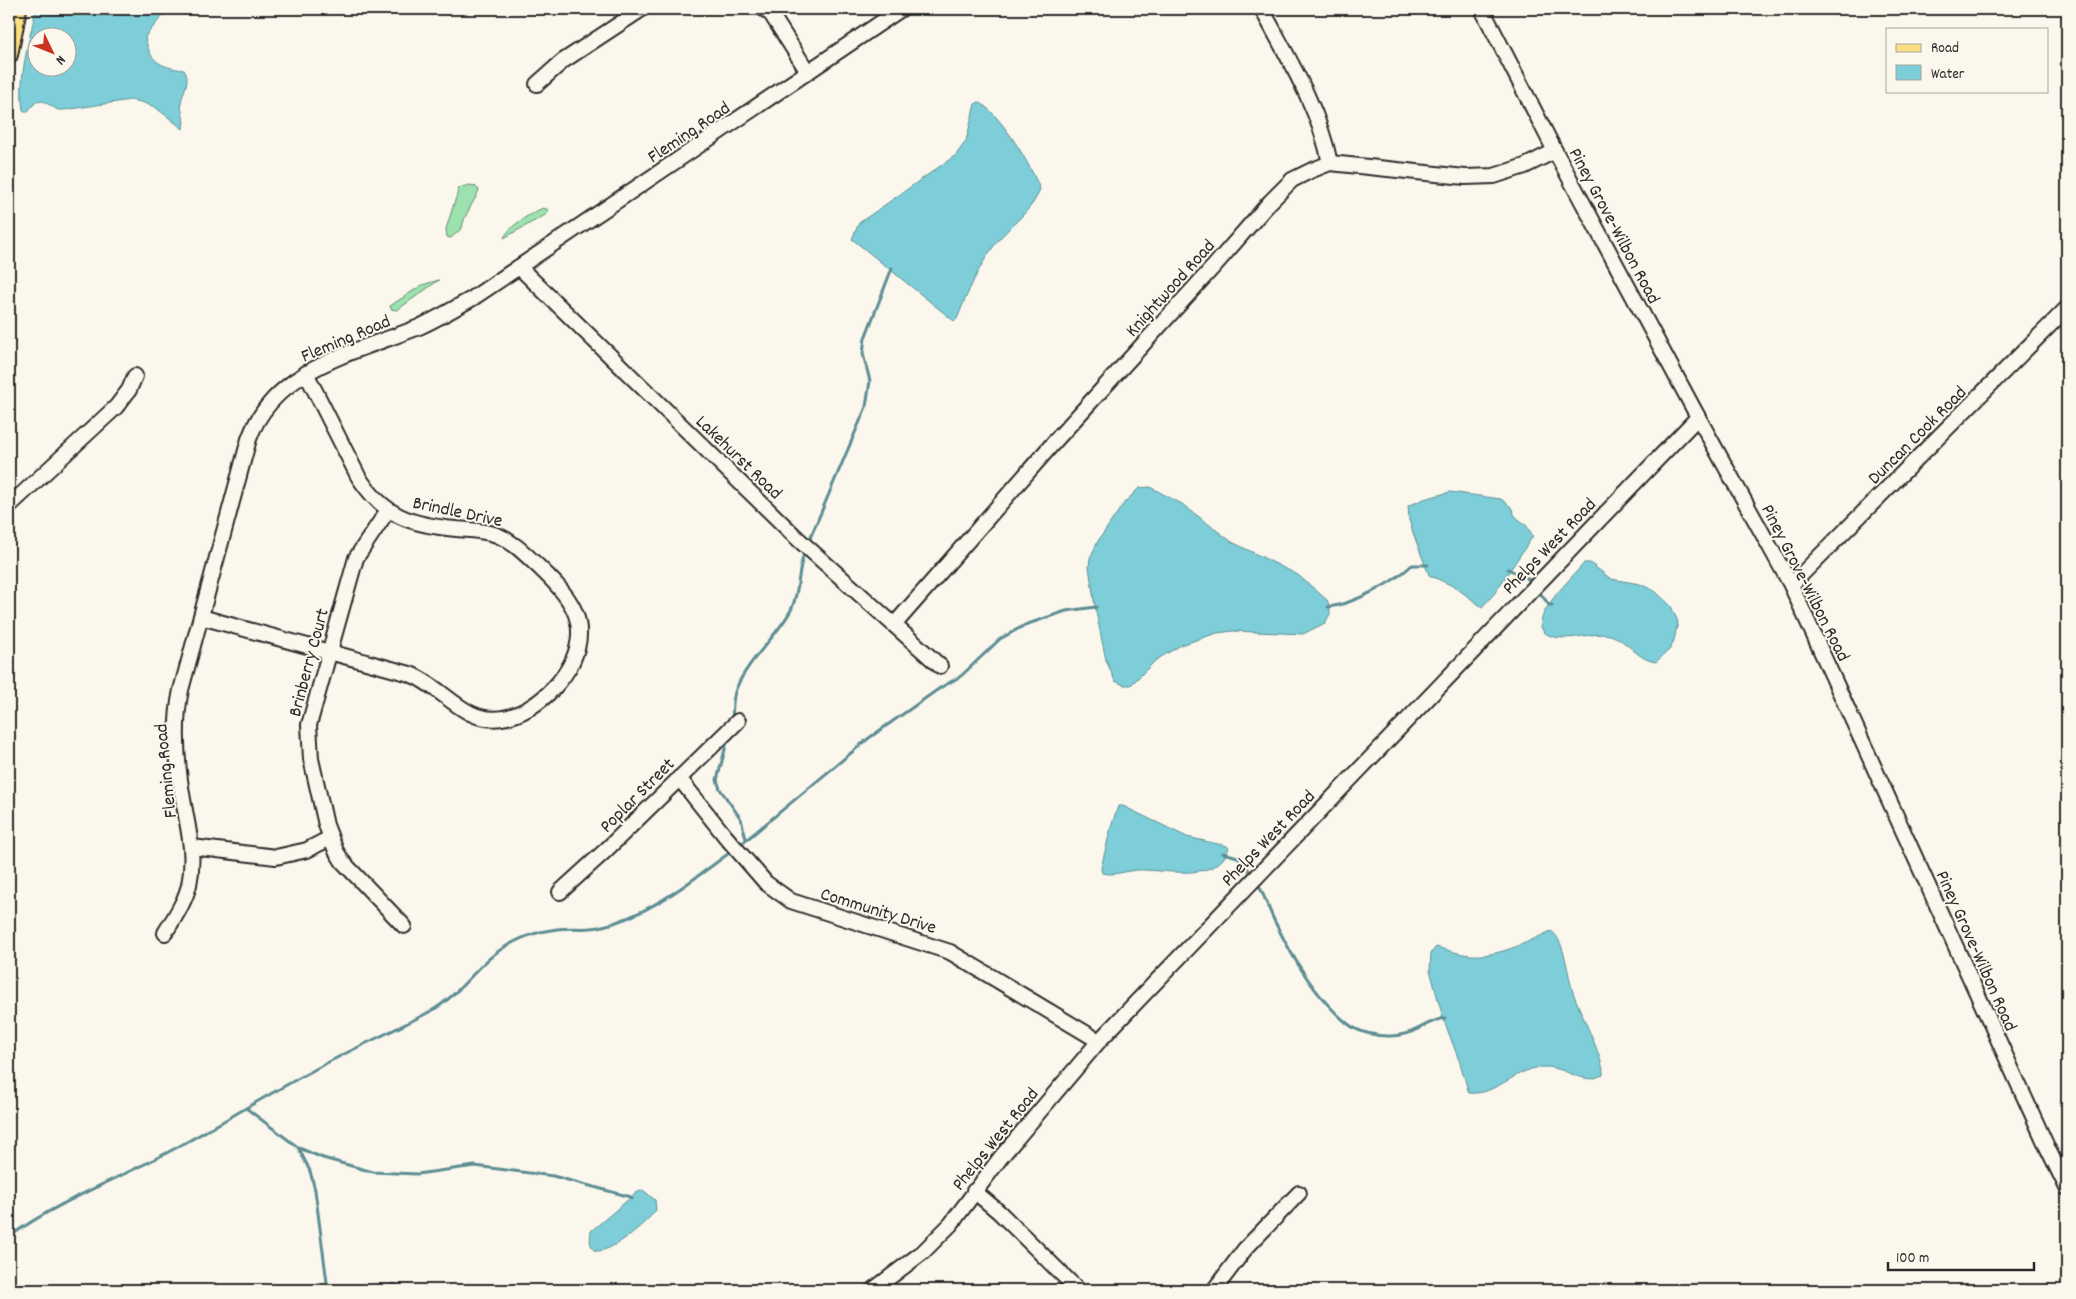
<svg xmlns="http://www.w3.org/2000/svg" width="2076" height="1299" font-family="Dekko,sans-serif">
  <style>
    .green { fill: #9ce2af; stroke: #64866d }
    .water { fill: #7dced8; stroke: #5c8d93; fill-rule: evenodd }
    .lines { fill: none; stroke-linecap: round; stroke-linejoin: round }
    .stream { stroke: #5c8d93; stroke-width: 3 }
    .minor-casing { stroke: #2b2b2b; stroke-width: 18 }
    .major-casing { stroke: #2b2b2b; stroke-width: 20 }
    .minor { stroke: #fbf7ec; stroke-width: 14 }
    .major { stroke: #fce080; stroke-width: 16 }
    .labels { text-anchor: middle; stroke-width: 4; stroke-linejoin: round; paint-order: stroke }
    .street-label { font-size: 19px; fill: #2b2b2b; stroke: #fbf7ec }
  </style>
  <rect width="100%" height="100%" fill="#fbf7ec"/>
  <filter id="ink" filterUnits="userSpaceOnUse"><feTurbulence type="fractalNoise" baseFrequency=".02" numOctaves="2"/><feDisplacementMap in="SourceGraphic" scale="10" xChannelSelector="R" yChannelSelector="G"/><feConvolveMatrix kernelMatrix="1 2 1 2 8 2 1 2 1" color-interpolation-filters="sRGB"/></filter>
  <g filter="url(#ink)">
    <g class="green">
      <path d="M 469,185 L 475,186 L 479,190 C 474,203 464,214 462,228 L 451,238 L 447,237 L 446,229 L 459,188 Z"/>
      <path d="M 543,208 L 549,210 L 547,214 L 504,238 C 509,226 531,213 543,208 Z"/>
      <polygon points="439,280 397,310 391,309 390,306 422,285"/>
    </g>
    <g class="water">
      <path d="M 36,9 L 168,9 L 145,37 C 150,62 160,67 184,70 C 192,82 181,93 181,105 C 182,115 185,118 183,129 L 155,107 L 141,102 L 130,100 L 64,110 L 58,110 L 43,101 L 36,102 L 27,112 L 23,110 C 18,76 29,42 36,9 ZM 38,38 L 68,38 L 68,68 L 38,68 Z"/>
      <path d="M 979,102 C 1002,116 1030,164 1040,189 C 1033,211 1009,226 996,243 C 978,267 968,292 957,319 L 954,321 L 852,239 L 859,223 L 956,155 L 966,141 L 975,104 Z"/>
      <polygon points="1150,487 1182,504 1232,542 1298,575 1327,600 1330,607 1330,614 1325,623 1303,634 1233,631 1217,633 1181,645 1156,660 1131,685 1124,685 1115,681 1106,660 1095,607 1089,567 1090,558 1098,541 1124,503 1139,488"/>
      <polygon points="1450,492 1501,499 1511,507 1515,516 1526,525 1533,536 1494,594 1482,607 1455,587 1429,575 1413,533 1409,520 1408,506 1424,499"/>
      <path d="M 1584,563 L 1590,563 L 1611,579 L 1640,584 L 1655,591 L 1671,606 L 1678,622 L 1674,640 L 1670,649 L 1656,662 C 1637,660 1628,640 1610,635 C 1596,632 1579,638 1564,638 C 1507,636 1572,579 1584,563 Z"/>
      <path d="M 1118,806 L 1123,806 L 1187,837 L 1227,846 L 1229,848 C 1217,884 1165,869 1137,870 C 1125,871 1114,876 1102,873 L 1101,868 L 1111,827 Z"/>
      <path d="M 1551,931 C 1565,939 1568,978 1573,992 C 1579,1011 1605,1060 1603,1075 C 1600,1076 1595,1078 1592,1079 C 1577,1079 1561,1067 1546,1067 C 1517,1066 1497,1096 1469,1093 L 1460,1063 L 1443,1018 L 1430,970 L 1431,953 L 1436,947 C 1447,950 1459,954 1470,955 C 1499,957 1525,943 1551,931 Z"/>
      <path d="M 643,1190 L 655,1200 L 656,1210 C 646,1223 612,1253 595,1251 C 589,1246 590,1238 591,1231 L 636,1193 Z"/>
      <polygon points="394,1283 406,1290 375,1290"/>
    </g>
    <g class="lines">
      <g class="stream">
        <polyline points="808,543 866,407 870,381 863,354 865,338 892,268"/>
        <polyline points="1508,569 1527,578 1532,584"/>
        <polyline points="1538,590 1549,605 1552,605"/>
        <path d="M 1328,607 C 1354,604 1393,583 1412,565 L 1428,565"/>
        <path d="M 732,720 C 733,710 732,698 736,689 C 748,659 776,638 791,610 C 800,592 797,570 805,551"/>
        <polyline points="728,738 717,780 720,789 741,819 746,839"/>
        <polyline points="739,846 869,738 940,688 961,676 1000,639 1025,625 1066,611 1096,607"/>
        <polyline points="1223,853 1238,857 1253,875"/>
        <path d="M 1257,882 C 1265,896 1269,911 1276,924 C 1294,960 1316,998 1348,1024 C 1358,1032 1375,1036 1388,1036 C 1414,1037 1425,1021 1445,1018"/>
        <polyline points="246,1108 299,1148 323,1158 373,1172 417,1174 475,1166 553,1176 631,1197 632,1199"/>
        <polyline points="299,1149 310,1171 315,1190 328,1290"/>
        <path d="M 9,1237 C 59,1200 119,1179 174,1149 C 220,1124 265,1096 312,1071 C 351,1049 392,1032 431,1011 C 462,994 479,960 510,944 C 524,936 541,931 557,929 C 571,927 586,930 599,927 C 649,916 692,880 732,851"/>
      </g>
      <g class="minor-casing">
        <g id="minor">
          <polyline points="764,9 771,14 808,72"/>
          <path d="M 1262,9 C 1288,58 1319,108 1330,163"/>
          <polyline points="1482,9 1555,151 1698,417 1791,585 2048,1149 2067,1188"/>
          <polyline points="537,84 563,61 642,9"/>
          <polyline points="519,267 798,539 940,666"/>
          <polyline points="9,506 116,407 129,390 135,376"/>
          <polyline points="388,510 356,558 309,725 311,759 326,825 336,851 343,862 404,926"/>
          <polyline points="1791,585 2067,308"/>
          <path d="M 201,617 L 410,674 C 433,683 449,702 470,713 C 510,733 555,696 572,662 C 592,620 567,594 539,567 C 526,555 514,542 497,535 C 484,530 470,530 456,529 C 411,525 383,516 358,476 L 306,373"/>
          <polyline points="894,625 1056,440 1215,265 1270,202 1292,180 1310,171 1330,163 1465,177 1494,176 1525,166 1555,151"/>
          <polyline points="679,778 725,836 766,883 791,901 950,952 1099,1041"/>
          <polyline points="192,847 276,857 307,850 330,838"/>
          <polyline points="560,892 605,851 738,721"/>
          <path d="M 165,933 C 174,918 185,902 189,885 C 195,857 189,832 184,805 C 177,767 173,728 181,690 L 249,439 C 274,368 357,352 419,327 C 437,319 455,308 473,298 L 901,9"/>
          <polyline points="974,1191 999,1212 1078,1290"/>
          <polyline points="873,1290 923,1252 951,1224 1001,1157 1099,1041 1698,417"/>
          <polyline points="1214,1290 1245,1249 1299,1193"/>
        </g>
      </g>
      <g class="major-casing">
        <polyline id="major" points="9,55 18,9"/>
      </g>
      <use href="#minor" class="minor"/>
      <use href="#major" class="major"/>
    </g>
  </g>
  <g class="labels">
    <g class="street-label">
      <text transform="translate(688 131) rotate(-34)" y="7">Fleming Road</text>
      <text transform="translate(1616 225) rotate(62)" y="7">Piney Grove-Wilbon Road</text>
      <text transform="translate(1169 287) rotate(-48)" y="7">Knightwood Road</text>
      <text transform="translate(345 337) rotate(-23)" y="7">Fleming Road</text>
      <text transform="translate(1916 434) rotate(-45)" y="7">Duncan Cook Road</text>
      <text transform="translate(740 456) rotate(44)" y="7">Lakehurst Road</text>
      <text transform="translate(458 510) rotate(12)" y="7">Brindle Drive</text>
      <text transform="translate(1548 545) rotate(-46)" y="7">Phelps West Road</text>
      <text transform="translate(1807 582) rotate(63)" y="7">Piney Grove-Wilbon Road</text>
      <text transform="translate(307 662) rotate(-75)" y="7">Brinberry Court</text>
      <text transform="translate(164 771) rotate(-96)" y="7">Fleming Road</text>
      <text transform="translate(636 794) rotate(-45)" y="7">Poplar Street</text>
      <text transform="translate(1267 837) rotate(-46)" y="7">Phelps West Road</text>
      <text transform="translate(879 909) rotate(17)" y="7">Community Drive</text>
      <text transform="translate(1978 950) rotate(66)" y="7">Piney Grove-Wilbon Road</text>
      <text transform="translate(994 1138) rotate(-51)" y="7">Phelps West Road</text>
    </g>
  </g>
  <rect width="2076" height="1299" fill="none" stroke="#fbf7ec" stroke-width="30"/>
  <rect x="15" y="15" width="2046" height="1269" fill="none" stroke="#2b2b2b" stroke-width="2" filter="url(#ink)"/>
  <rect x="1886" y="28" width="162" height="65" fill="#fbf7ec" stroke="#a8a59f"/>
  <rect x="1896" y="44" width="25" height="8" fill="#fce080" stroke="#a8a59f"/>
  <text x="1931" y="52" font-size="15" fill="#2b2b2b">Road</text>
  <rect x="1896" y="65" width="25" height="15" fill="#7dced8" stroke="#a8a59f"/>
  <text x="1931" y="78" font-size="15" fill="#2b2b2b">Water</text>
  <g transform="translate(52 52) rotate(133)"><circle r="24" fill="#fbf7ec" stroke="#a8a59f"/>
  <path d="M0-4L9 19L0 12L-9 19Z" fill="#c8321e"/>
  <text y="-8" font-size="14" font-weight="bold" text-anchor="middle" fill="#2b2b2b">N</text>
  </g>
  <path d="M1888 1262v8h146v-8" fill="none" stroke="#2b2b2b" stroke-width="2.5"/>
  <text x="1896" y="1262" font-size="15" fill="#2b2b2b" stroke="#fbf7ec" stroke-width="4" paint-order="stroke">100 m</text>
</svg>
